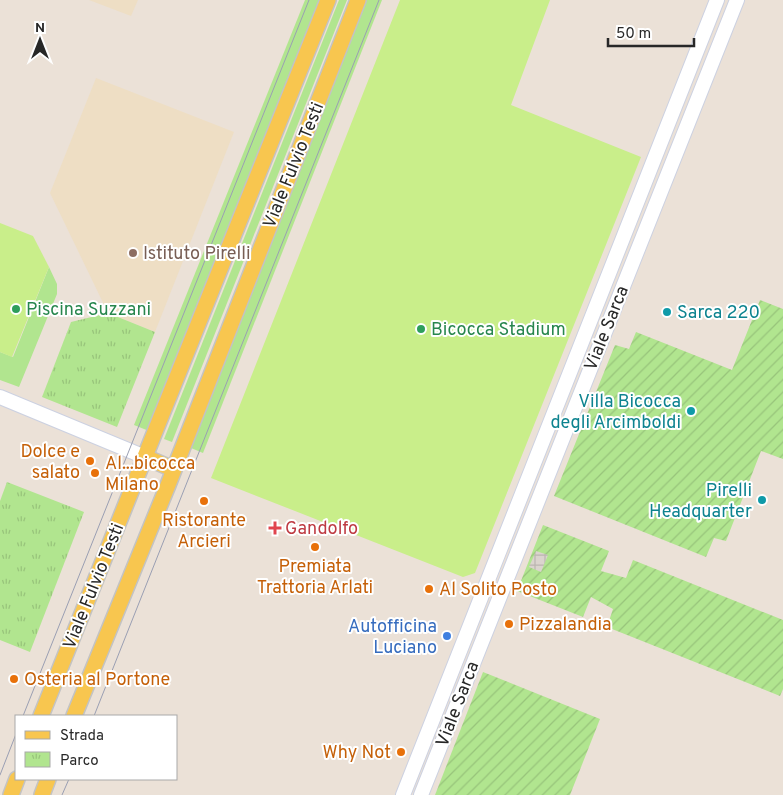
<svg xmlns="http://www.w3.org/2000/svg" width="783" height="795" font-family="Overpass,sans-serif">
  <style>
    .education { fill: #eedec4 }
    .grass { fill: #b1e58f }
    .park { fill: url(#park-tufts) }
    .garden { fill: url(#garden-furrows) }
    .pitch { fill: #c9ee8a }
    .plaza { fill: url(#plaza-grid) }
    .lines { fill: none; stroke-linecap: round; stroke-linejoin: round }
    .secondary-casing { stroke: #ccd1e1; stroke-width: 16 }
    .primary-casing { stroke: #c3c3c3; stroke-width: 18 }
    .secondary { stroke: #fff; stroke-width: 14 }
    .primary { stroke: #f8c64f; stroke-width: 15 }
    .tram { stroke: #9a9fb3; stroke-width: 1 }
    .education-dot { fill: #8d6e63; stroke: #fff; stroke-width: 2 }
    .leisure-dot { fill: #2e9e5b; stroke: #fff; stroke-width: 2 }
    .culture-dot { fill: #0f9aa8; stroke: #fff; stroke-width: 2 }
    .food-dot { fill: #e8710a; stroke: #fff; stroke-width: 2 }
    .health-dot { fill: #e0444e; stroke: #fff; stroke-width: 2 }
    .shop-dot { fill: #3f7fe0; stroke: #fff; stroke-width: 2 }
    .labels { text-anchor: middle; stroke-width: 4; stroke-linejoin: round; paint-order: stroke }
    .street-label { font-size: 18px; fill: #272727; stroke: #fff }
    .education-label { font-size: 18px; fill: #785e54; stroke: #fff; text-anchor: start }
    .leisure-label { font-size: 18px; fill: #27864d; stroke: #fff; text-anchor: start }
    .culture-label { font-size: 18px; fill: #0d838f; stroke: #fff; text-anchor: end }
    .food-label { font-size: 18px; fill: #c56008; stroke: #fff; text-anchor: start }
    .health-label { font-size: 18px; fill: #be3a42; stroke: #fff; text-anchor: start }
    .shop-label { font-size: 18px; fill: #366cbe; stroke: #fff; text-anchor: end }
  </style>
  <defs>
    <pattern id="park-tufts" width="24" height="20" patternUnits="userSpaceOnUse" patternTransform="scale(1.25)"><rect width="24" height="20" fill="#b1e58f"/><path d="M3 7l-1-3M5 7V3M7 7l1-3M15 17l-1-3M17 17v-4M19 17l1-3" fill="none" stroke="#98c47b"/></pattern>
    <pattern id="garden-furrows" width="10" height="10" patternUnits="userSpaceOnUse" patternTransform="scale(1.25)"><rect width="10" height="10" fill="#b1e58f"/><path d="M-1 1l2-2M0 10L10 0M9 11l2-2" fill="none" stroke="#98c47b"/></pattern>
    <pattern id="plaza-grid" width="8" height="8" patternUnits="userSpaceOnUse" patternTransform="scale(1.25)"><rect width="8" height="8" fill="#dbd4ce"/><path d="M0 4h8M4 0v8" fill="none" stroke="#bcb6b1"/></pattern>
  </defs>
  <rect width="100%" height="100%" fill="#ebe1d7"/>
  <g class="education">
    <polygon points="89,0 138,0 131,16"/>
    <polygon points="96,78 234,132 155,332 108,313 50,193"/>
  </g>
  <g class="grass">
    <polygon points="305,0 320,0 149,431 134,425"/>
    <polygon points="339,0 347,0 172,442 164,439"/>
    <polygon points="367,0 382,0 203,453 191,448"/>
    <polygon points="49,267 57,284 57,294 19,387 0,380 0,352 13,357"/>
  </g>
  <g class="park">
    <polygon points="108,313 155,332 117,427 42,397 71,322"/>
    <polygon points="7,482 84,512 30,652 0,640 0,501"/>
  </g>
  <g class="garden">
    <polygon points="760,300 783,309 783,459 761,451 726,541 714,538 706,557 554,496 615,345 629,349 636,332 732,370"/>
    <polygon points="543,525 609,551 601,571 626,578 633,560 783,620 783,689 780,696 607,627 613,609 591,597 583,617 517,591"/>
    <polygon points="483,672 600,719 570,795 435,795"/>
  </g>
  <g class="pitch">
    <polygon points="400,0 550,0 511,105 641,157 475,573 463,577 211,478"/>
    <polygon points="0,223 33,236 49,267 12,357 0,352"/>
  </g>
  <polygon class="plaza" points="536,551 548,555 541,572 529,567"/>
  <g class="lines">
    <g class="secondary-casing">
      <g id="secondary">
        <polyline points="0,397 145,457"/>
        <polyline points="403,795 717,0"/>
        <polyline points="421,795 737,0"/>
      </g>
    </g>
    <g class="primary-casing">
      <g id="primary">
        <polyline points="145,457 173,469"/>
        <polyline points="41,716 328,0"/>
        <polyline points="74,716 168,485 358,0"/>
        <polyline points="11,795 17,779"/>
        <polyline points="42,795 48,779"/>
      </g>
    </g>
    <use href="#secondary" class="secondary"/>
    <use href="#primary" class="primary"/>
    <g class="tram">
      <polyline points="23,716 309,0"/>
      <polyline points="94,716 379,0"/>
      <polyline points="0,775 16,734"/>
      <polyline points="62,795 69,779"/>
    </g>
  </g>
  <circle class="education-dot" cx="133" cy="253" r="5"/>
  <g class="leisure-dot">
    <circle cx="16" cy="309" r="5"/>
    <circle cx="421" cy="329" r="5"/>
  </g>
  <g class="culture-dot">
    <circle cx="667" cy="312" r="5"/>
    <circle cx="691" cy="411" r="5"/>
    <circle cx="762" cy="500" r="5"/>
  </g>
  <g class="food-dot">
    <circle cx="90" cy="461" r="5"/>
    <circle cx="95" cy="473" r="5"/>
    <circle cx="204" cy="501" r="5"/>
    <circle cx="315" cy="547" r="5"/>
    <circle cx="429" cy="589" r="5"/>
    <circle cx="509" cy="624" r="5"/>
    <circle cx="14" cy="679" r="5"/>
    <circle cx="401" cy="752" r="5"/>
  </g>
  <path class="health-dot" d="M272.5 520.5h5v5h5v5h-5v5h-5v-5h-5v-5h5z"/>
  <circle class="shop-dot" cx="447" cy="636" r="5"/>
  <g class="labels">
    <g class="street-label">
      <text transform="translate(293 165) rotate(-68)" y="6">Viale Fulvio Testi</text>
      <text transform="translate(606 328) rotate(-68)" y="6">Viale Sarca</text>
      <text transform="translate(93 586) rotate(-68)" y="6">Viale Fulvio Testi</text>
      <text transform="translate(457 704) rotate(-69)" y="6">Viale Sarca</text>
    </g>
    <g class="education-label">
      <text x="143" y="259">Istituto Pirelli</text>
    </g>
    <g class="leisure-label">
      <text x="26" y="315">Piscina Suzzani</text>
      <text x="431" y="335">Bicocca Stadium</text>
    </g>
    <g class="culture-label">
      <text x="677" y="318" text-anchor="start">Sarca 220</text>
      <text x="681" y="407">Villa Bicocca<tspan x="681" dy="21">degli Arcimboldi</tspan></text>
      <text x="752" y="496">Pirelli<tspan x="752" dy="21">Headquarter</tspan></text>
    </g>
    <g class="food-label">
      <text x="80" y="457" text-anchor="end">Dolce e<tspan x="80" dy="21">salato</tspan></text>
      <text x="105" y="469">Al...bicocca<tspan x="105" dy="21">Milano</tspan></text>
      <text x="204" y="526" text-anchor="middle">Ristorante<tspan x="204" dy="21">Arcieri</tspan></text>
      <text x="315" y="572" text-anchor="middle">Premiata<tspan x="315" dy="21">Trattoria Arlati</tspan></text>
      <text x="439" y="595">Al Solito Posto</text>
      <text x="519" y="630">Pizzalandia</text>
      <text x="24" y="685">Osteria al Portone</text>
      <text x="391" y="758" text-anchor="end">Why Not</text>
    </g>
    <g class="health-label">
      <text x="285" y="534">Gandolfo</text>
    </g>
    <g class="shop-label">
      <text x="437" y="632">Autofficina<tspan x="437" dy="21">Luciano</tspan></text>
    </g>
  </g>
  <rect x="15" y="715" width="162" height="65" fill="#ffffff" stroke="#a9a9a9"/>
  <rect x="25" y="731" width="25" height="8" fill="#f8c64f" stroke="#a9a9a9"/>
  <text x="60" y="740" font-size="15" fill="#272727">Strada</text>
  <rect x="25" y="752" width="25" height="15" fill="url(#park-tufts)" stroke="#a9a9a9"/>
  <text x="60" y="765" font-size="15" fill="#272727">Parco</text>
  <g transform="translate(40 40)" stroke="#ffffff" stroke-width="4" paint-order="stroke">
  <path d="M0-4L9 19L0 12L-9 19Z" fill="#272727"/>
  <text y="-8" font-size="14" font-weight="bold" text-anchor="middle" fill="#272727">N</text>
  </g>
  <path d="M608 38v8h86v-8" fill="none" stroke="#272727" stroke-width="2.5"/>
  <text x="616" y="38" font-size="15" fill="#272727" stroke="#ffffff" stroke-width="4" paint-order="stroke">50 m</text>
</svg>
